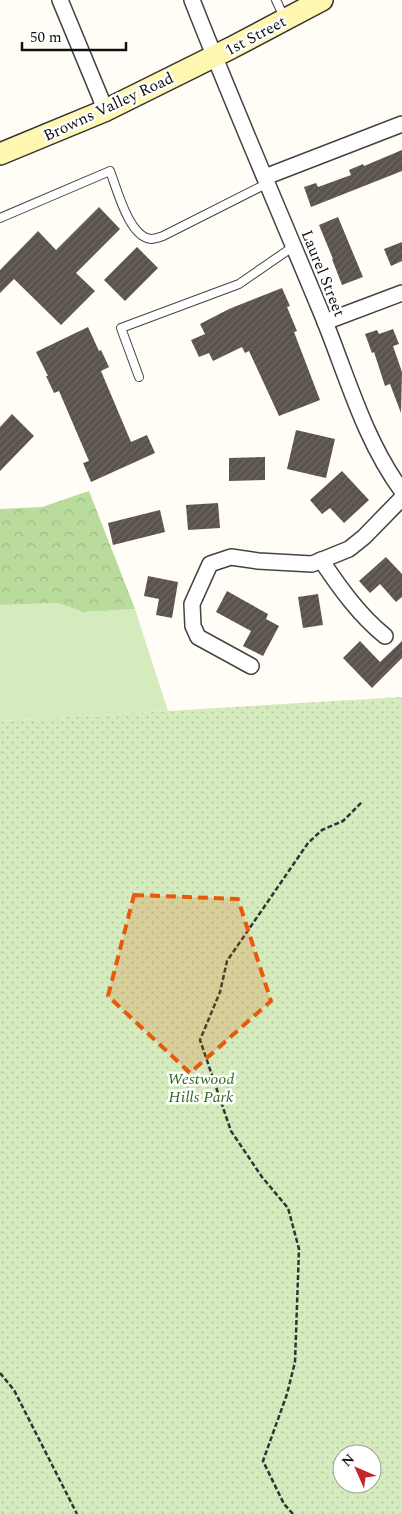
<svg xmlns="http://www.w3.org/2000/svg" width="402" height="1514" font-family="Spectral,serif">
  <style>
    .grass { fill: #d5ebbd }
    .forest { fill: url(#forest-crowns) }
    .park { fill: url(#park-dots); fill-rule: evenodd }
    .building { fill: url(#building-hatch) }
    .lines { fill: none; stroke-linecap: round; stroke-linejoin: round }
    .service-casing { stroke: #444; stroke-width: 10 }
    .minor-casing { stroke: #444; stroke-width: 18 }
    .secondary-casing { stroke: #333; stroke-width: 24 }
    .path { stroke: #333; stroke-width: 2.5; stroke-dasharray: 5 2.5; stroke-linecap: butt }
    .service { stroke: #fff; stroke-width: 8 }
    .minor { stroke: #fff; stroke-width: 15 }
    .secondary { stroke: #fff6b0; stroke-width: 21 }
    .marked { fill: #e8590c; fill-opacity: 0.2; stroke: #e8590c; stroke-width: 4; stroke-dasharray: 10 6; stroke-linejoin: round }
    .labels { text-anchor: middle; stroke-width: 5; stroke-linejoin: round; paint-order: stroke }
    .street-label { font-size: 16px; fill: #111; stroke: #fff }
    .park-label { font-size: 16px; font-style: italic; fill: #2f6b1f; stroke: #fff }
  </style>
  <defs>
    <pattern id="forest-crowns" width="20" height="18" patternUnits="userSpaceOnUse" patternTransform="scale(1.25)"><rect width="20" height="18" fill="#b9dc9c"/><path d="M2 6a3 3 0 1 1 6 0M12 15a3 3 0 1 1 6 0" fill="none" stroke="#9ebc85"/></pattern>
    <pattern id="park-dots" width="8" height="8" patternUnits="userSpaceOnUse" patternTransform="scale(1.25)"><rect width="8" height="8" fill="#d5ebbd"/><path d="M2 2h.1M6 6h.1" fill="none" stroke="#b6c8a1" stroke-width="1.8" stroke-linecap="round"/></pattern>
    <pattern id="building-hatch" width="6" height="6" patternUnits="userSpaceOnUse" patternTransform="scale(1.25)"><rect width="6" height="6" fill="#5a524d"/><path d="M-1 1l2-2M0 6l6-6M5 7l2-2" fill="none" stroke="#6d6662"/></pattern>
  </defs>
  <rect width="100%" height="100%" fill="#fffdf5"/>
  <polygon class="grass" points="58,603 85,612 135,609 168,711 0,721 0,605"/>
  <polygon class="forest" points="89,491 135,609 84,612 58,603 0,605 0,509 42,507"/>
  <path class="park" d="M 402,697 L 402,1514 L 0,1514 L 0,721 ZM 342,1454 L 372,1454 L 372,1484 L 342,1484 Z"/>
  <g class="building">
    <polygon points="402,150 402,171 311,207 304,187 316,183 318,187 351,175 349,170 363,164 364,166"/>
    <polygon points="99,207 120,229 76,273 95,291 61,325 14,279 0,293 0,270 38,231 56,250"/>
    <polygon points="338,217 363,277 342,285 332,259 333,259 319,225"/>
    <polygon points="402,242 402,261 391,266 384,249"/>
    <polygon points="137,247 158,268 125,301 104,280"/>
    <polygon points="282,288 290,306 287,307 297,331 294,332 320,400 279,416 249,351 245,353 242,347 213,361 209,353 199,357 191,340 205,334 200,324 229,309"/>
    <polygon points="88,327 99,351 101,350 109,367 101,371 131,442 147,435 155,453 91,482 83,463 89,461 59,391 54,393 46,376 48,376 36,352"/>
    <polygon points="393,329 399,344 393,346 402,372 401,413 390,384 385,386 374,352 372,353 365,334 377,330 379,334"/>
    <polygon points="12,414 34,436 0,471 0,427"/>
    <polygon points="296,430 335,439 326,478 287,469"/>
    <polygon points="265,457 265,480 229,481 229,458"/>
    <polygon points="342,471 369,500 344,523 330,508 322,514 310,500"/>
    <polygon points="218,503 220,528 188,530 186,505"/>
    <polygon points="160,510 165,532 113,545 108,523"/>
    <polygon points="386,557 402,574 402,597 396,602 380,584 370,593 359,581"/>
    <polygon points="148,576 178,582 172,618 156,615 159,599 144,596"/>
    <polygon points="227,591 268,614 266,619 279,626 263,656 243,646 251,631 216,612"/>
    <polygon points="318,594 323,625 303,628 298,597"/>
    <polygon points="360,641 380,662 402,641 402,658 372,688 343,658"/>
  </g>
  <g class="lines">
    <g class="service-casing">
      <g id="service">
        <polyline points="276,0 284,17"/>
        <path d="M 0,218 L 110,171 C 117,189 129,237 151,239 C 155,239 160,237 163,236 L 268,183"/>
        <polyline points="139,377 121,328 239,284 294,246"/>
      </g>
    </g>
    <g class="minor-casing">
      <g id="minor">
        <polyline points="60,0 101,99 104,111"/>
        <path d="M 192,0 C 233,105 278,208 321,312 C 346,372 363,438 402,491"/>
        <polyline points="265,177 402,124"/>
        <polyline points="325,322 402,293"/>
        <path d="M 321,560 C 340,588 359,615 385,636"/>
        <polyline points="251,666 198,637 193,626 192,604 210,564 231,557 258,561 312,564 349,549 364,537 402,498"/>
      </g>
    </g>
    <g class="secondary-casing">
      <polyline id="secondary" points="0,154 104,111 231,48 322,0"/>
    </g>
    <g class="path">
      <polyline points="0,1373 14,1390 77,1514"/>
      <polyline points="293,1514 284,1504 263,1461 287,1394 295,1362 299,1249 288,1208 262,1177 231,1131 200,1040 220,992 227,961 308,843 322,830 343,821 362,802"/>
    </g>
    <use href="#service" class="service"/>
    <use href="#minor" class="minor"/>
    <use href="#secondary" class="secondary"/>
  </g>
  <path class="marked" d="M 134,895 L 238,899 L 271,1001 L 190,1073 L 108,996 Z"/>
  <g class="labels">
    <g class="street-label">
      <text transform="translate(255 35) rotate(-28)" y="6">1st Street</text>
      <text transform="translate(108 106) rotate(-25)" y="6">Browns Valley Road</text>
      <text transform="translate(324 273) rotate(68)" y="6">Laurel Street</text>
    </g>
    <g class="park-label">
      <text x="201" y="1084">Westwood<tspan x="201" dy="18">Hills Park</tspan></text>
    </g>
  </g>
  <g transform="translate(357 1469) rotate(315)"><circle r="24" fill="#ffffff" stroke="#a0a0a0"/>
  <path d="M0-4L9 19L0 12L-9 19Z" fill="#c4262e"/>
  <text y="-8" font-size="14" font-weight="bold" text-anchor="middle" fill="#111111">N</text>
  </g>
  <path d="M22 42v8h104v-8" fill="none" stroke="#111111" stroke-width="2.5"/>
  <text x="30" y="42" font-size="15" fill="#111111" stroke="#ffffff" stroke-width="4" paint-order="stroke">50 m</text>
</svg>
